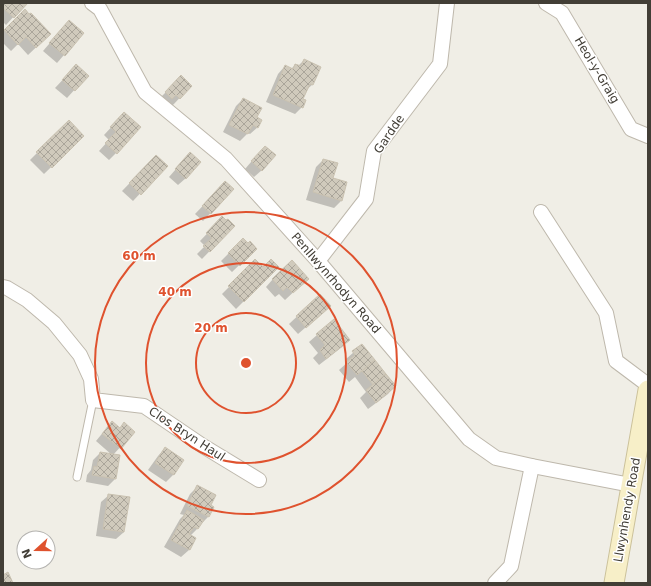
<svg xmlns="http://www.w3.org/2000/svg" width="651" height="586" font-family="'DejaVu Sans',sans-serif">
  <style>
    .shadow { fill: #0003 }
    .building { fill: url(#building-cross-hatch); stroke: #cac2b1 }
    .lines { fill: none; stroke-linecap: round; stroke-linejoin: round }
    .lane-casing { stroke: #beb8ac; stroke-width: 9 }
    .street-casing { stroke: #beb8ac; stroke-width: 16 }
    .secondary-casing { stroke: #cbc19a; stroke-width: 21 }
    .lane { stroke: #fff; stroke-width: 7 }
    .street { stroke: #fff; stroke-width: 14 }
    .secondary { stroke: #f7efc8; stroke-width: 19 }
    .ring { fill: none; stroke: #df522e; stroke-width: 2 }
    .labels { text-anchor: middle; stroke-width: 3; stroke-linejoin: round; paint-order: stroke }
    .street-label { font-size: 12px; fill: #423e36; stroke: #fff }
    .centre { fill: #df522e; stroke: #fff; stroke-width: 2 }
    .ring-label { font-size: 12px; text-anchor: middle; font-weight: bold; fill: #df522e; stroke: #fff; stroke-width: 3; stroke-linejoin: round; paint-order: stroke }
  </style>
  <defs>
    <pattern id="building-cross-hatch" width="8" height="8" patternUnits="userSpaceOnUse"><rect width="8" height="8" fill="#d0cabc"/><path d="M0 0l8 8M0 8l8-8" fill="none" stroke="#aaa59a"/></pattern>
  </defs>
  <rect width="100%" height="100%" fill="#f0eee6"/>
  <g class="shadow">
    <polygon points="3,3 26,3 6,25 3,22"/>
    <polygon points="25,11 50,34 28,55 18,44 11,51 3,43 3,32"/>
    <polygon points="62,29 83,33 57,63 43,51"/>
    <polygon points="304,60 312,85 305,91 302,100 302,107 295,114 266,102 278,74 285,66 291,69 295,65 298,66"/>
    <polygon points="69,73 87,76 67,98 55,88"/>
    <polygon points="181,77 191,86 172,106 158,100"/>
    <polygon points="243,99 256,118 258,127 250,134 248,133 240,141 223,132 236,106"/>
    <polygon points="69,121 83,136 44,174 30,160"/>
    <polygon points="117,121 116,153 109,160 99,151 109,140 104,135"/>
    <polygon points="258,154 262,170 254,177 245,169"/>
    <polygon points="156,156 166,166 133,201 122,191"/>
    <polygon points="323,160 332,179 346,183 341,201 334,208 306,200 316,167"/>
    <polygon points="183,161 186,178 178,185 169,177"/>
    <polygon points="233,189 203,221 195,214 218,190"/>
    <polygon points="222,218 234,226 202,259 197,254 205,246 200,241"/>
    <polygon points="243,239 248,244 256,249 232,272 221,261"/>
    <polygon points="255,261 263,269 278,267 236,309 222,294"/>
    <polygon points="273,279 300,286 285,300 279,294 275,297 266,287"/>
    <polygon points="320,295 322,313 298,334 289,324"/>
    <polygon points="317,335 349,339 342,347 319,365 313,358 318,353 309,342"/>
    <polygon points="362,345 395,386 388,394 368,409 360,398 366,392 355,377 349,382 339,370 348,362 346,359"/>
    <polygon points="124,424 134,432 113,455 115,479 108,486 86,482 87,475 91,470 93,460 100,453 112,455 96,441 105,430 119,429"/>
    <polygon points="165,448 183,460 173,475 166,482 148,470 158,456"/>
    <polygon points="197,487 209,506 213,508 208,517 201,524 200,524 197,529 190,536 195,539 189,550 181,557 164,547 180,519 184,515 180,514 190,494"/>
    <polygon points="109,495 124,532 116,539 96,536 101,502"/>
  </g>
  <g class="building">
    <polygon points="3,3 28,3 14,18 3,8"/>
    <polygon points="25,9 29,14 31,13 51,34 36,48 26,37 18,45 4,30"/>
    <polygon points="69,20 84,33 65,56 49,43"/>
    <polygon points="304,59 321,67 313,85 310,84 303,99 306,100 303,108 273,95 285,65 293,69 295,64 301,66"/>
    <polygon points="76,64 89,76 75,91 62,80"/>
    <polygon points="181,75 192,86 180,99 176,95 172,99 165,92"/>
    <polygon points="243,98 262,108 257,117 262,120 258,128 253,125 248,134 229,125"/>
    <polygon points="124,112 141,127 117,154 105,143 116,132 110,127"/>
    <polygon points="69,120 84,136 52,168 36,152"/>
    <polygon points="265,146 276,155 262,171 251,161"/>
    <polygon points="190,152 201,162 186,179 175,169"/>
    <polygon points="156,155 168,166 141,195 129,183"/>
    <polygon points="323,159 338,163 333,178 347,182 342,201 313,192"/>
    <polygon points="225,181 234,189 211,214 202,206"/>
    <polygon points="222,216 226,220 228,219 235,226 210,252 203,246 212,238 206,233"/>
    <polygon points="243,238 248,243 250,241 257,249 240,266 228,253"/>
    <polygon points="255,259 263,267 271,259 279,267 244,302 228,286"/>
    <polygon points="292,260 309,279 293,293 287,287 283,291 272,279"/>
    <polygon points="320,294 331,306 306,328 296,316"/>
    <polygon points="334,319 350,340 326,359 320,350 325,345 316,334"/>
    <polygon points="362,344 375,360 357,375 346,362 355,355 352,351"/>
    <polygon points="375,360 386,374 373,385 362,371"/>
    <polygon points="386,374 396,386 376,403 366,390"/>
    <polygon points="112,421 120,428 124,422 135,432 121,449 102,434"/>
    <polygon points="165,447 184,460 174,475 155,463"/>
    <polygon points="100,452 120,455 116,479 92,475 94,466 97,467"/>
    <polygon points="197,485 216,495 211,505 214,507 209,517 187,506"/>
    <polygon points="108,494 130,497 124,532 103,529"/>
    <polygon points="187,510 204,520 198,529 194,527 189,534 196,538 190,550 171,540"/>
    <polygon points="8,572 13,583 3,583 3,575"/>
  </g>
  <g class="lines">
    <g class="lane-casing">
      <polyline id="lane" points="77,477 93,400"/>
    </g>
    <g class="street-casing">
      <g id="street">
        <polyline points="92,3 100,9 145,92 226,159 318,261 469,439 496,458 532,466 631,485"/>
        <polyline points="546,3 562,13 631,129 648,136"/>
        <polyline points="541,212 606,313 616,361 648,385"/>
        <polyline points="318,261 366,199 374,151 440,64 447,3"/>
        <polyline points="3,287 7,288 27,300 54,323 80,355 91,379 93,400 144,406 203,446 259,480"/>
        <polyline points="495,583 511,566 532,466"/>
      </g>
    </g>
    <g class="secondary-casing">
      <polyline id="secondary" points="614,583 648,390"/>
    </g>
    <use href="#lane" class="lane"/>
    <use href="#street" class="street"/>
    <use href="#secondary" class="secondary"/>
  </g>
  <g class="ring">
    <circle cx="246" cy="363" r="50"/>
    <circle cx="246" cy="363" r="100"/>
    <circle cx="246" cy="363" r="151"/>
  </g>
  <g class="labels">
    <g class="street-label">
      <text transform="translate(597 70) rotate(59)" y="4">Heol-y-Graig</text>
      <text transform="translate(389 134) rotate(-56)" y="4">Gardde</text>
      <text transform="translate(336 283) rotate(49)" y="4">Penllwynrhodyn Road</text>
      <text transform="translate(187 434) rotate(33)" y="4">Clos Bryn Haul</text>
      <text transform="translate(627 510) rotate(-80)" y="4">Llwynhendy Road</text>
    </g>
  </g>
  <circle cx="246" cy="363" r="6" class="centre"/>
  <g class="ring-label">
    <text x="139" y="260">60 m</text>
    <text x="175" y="296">40 m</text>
    <text x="211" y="332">20 m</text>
  </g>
  <rect width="651" height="586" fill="none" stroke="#423e36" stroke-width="8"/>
  <g transform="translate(36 550) rotate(249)"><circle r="19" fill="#ffffff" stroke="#b3b2af"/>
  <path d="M0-3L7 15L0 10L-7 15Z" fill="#df522e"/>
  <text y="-6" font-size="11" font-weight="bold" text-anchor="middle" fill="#423e36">N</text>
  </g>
</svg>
